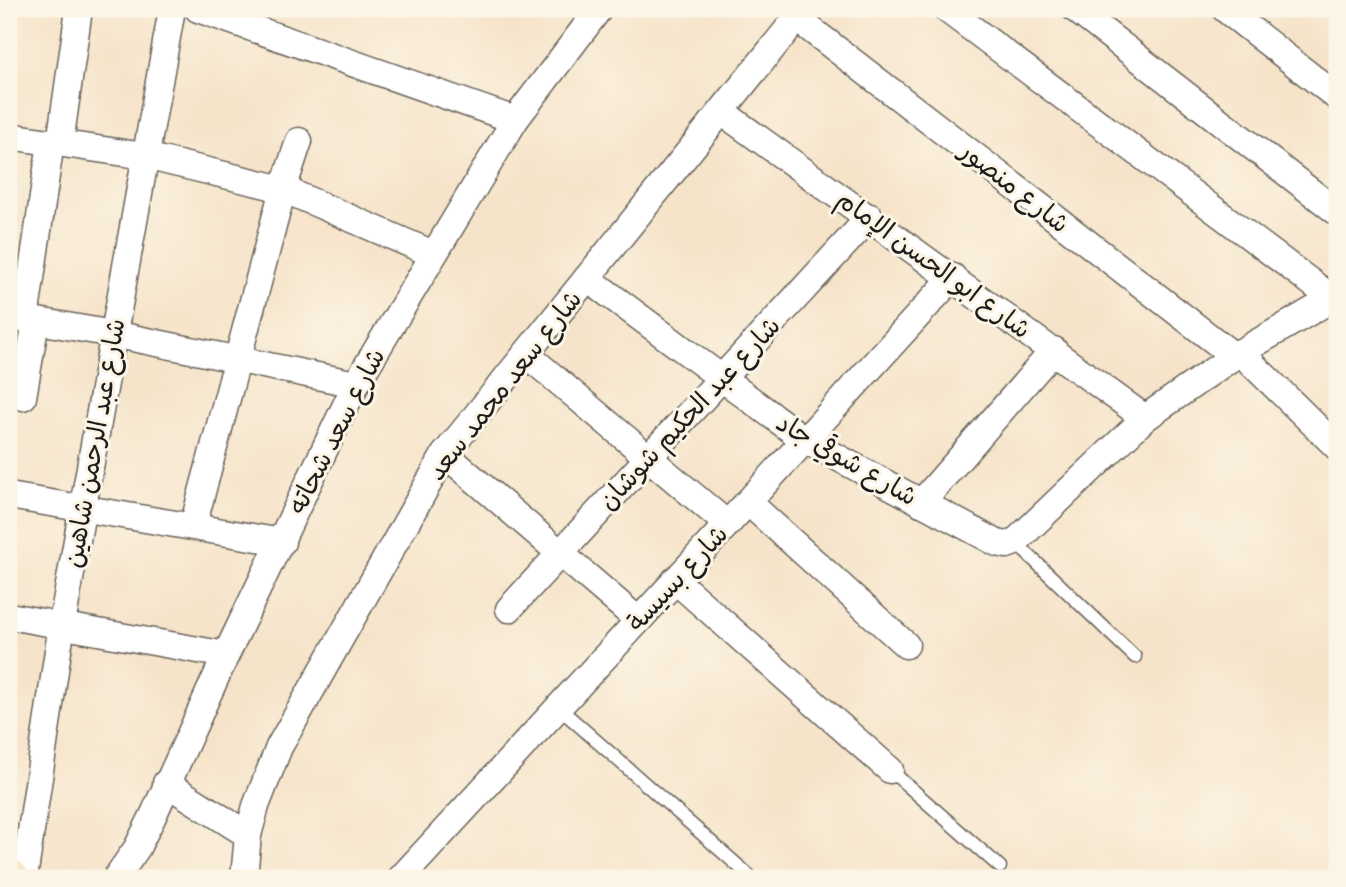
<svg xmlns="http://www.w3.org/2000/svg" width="1346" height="887" font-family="Dekko,'Playpen Sans Arabic',sans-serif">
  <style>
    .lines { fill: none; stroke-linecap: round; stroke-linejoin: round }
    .lane-casing { stroke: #686259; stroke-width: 15 }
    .street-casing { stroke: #686259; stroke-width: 29 }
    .secondary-casing { stroke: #686259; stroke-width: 39 }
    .lane { stroke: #fff; stroke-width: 12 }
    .street { stroke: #fff; stroke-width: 26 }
    .secondary { stroke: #f6e9c3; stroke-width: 37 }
    .labels { text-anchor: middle; stroke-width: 6; stroke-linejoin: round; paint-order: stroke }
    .street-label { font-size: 26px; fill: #1c1c1c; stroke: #fcf5e5 }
  </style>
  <rect width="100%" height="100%" fill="#fcf5e5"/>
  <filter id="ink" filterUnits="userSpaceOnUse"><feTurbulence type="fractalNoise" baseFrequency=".0143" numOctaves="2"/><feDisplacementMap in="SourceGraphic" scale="14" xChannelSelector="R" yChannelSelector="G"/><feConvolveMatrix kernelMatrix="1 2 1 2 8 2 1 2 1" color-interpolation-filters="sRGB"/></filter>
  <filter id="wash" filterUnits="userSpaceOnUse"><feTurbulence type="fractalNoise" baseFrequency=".00686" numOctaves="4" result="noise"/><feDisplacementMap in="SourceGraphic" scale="28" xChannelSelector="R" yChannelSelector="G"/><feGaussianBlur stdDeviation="1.57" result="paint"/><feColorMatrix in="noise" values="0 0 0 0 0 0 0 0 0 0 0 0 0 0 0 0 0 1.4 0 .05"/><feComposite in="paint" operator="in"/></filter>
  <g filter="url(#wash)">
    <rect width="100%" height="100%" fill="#f6e4ca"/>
  </g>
  <g filter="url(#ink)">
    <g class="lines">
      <g class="lane-casing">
        <g id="lane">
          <polyline points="1015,542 1135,657"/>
          <polyline points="558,707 752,878"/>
          <polyline points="890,770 1000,867"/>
        </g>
      </g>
      <g class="street-casing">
        <g id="street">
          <polyline points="198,9 515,120"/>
          <polyline points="946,9 1332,298"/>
          <polyline points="1075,9 1337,212"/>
          <polyline points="1225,9 1337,97"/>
          <polyline points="796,18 1234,356"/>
          <polyline points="722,112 1145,418"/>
          <polyline points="9,136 145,156 283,189 433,254"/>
          <polyline points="60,143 79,9"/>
          <polyline points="587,278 805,440 997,543 1007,545 1015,542 1145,418 1234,356 1337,296"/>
          <polyline points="9,316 113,334 356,384"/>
          <polyline points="25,319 51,142"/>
          <polyline points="1240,352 1337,447"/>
          <polyline points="526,354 727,524"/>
          <polyline points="23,397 36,321"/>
          <polyline points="445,454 638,620"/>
          <polyline points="9,496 282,542"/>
          <polyline points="748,502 906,645"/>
          <polyline points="921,503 1054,350"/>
          <polyline points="193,526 283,189 299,141"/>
          <polyline points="675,580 890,770"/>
          <polyline points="509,609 870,217"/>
          <polyline points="9,616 226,655"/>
          <polyline points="166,783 248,835"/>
          <polyline points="24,878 62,624 172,9"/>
          <polyline points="116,878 137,848 153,816 226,655 356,384 515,120 599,9"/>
          <polyline points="244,878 248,835 256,806 279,747 445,454 804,9"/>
          <polyline points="401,878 805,440 953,277"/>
        </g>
      </g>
      <g class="secondary-casing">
        <polyline id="secondary" points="9,878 10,878"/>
      </g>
      <use href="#lane" class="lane"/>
      <use href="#street" class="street"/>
      <use href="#secondary" class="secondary"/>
    </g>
  </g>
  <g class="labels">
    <g class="street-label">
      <text transform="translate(1015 187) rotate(38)" y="9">شارع منصور</text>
      <text transform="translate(934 264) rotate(36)" y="9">شارع ابو الحسن الإمام</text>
      <text transform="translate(504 385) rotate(-52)" y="9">شارع سعد محمد سعد</text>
      <text transform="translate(689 413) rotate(-47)" y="9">شارع عبد الحكيم شوشان</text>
      <text transform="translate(336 431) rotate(-63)" y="9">شارع سعد شحاته</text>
      <text transform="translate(94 443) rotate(-80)" y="9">شارع عبد الرحمن شاهين</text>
      <text transform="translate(847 459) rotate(30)" y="9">شارع شوقي جاد</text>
      <text transform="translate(677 578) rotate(-47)" y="9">شارع بسيسة</text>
    </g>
  </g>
  <rect width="1346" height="887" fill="none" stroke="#fcf5e5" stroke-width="35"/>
</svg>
